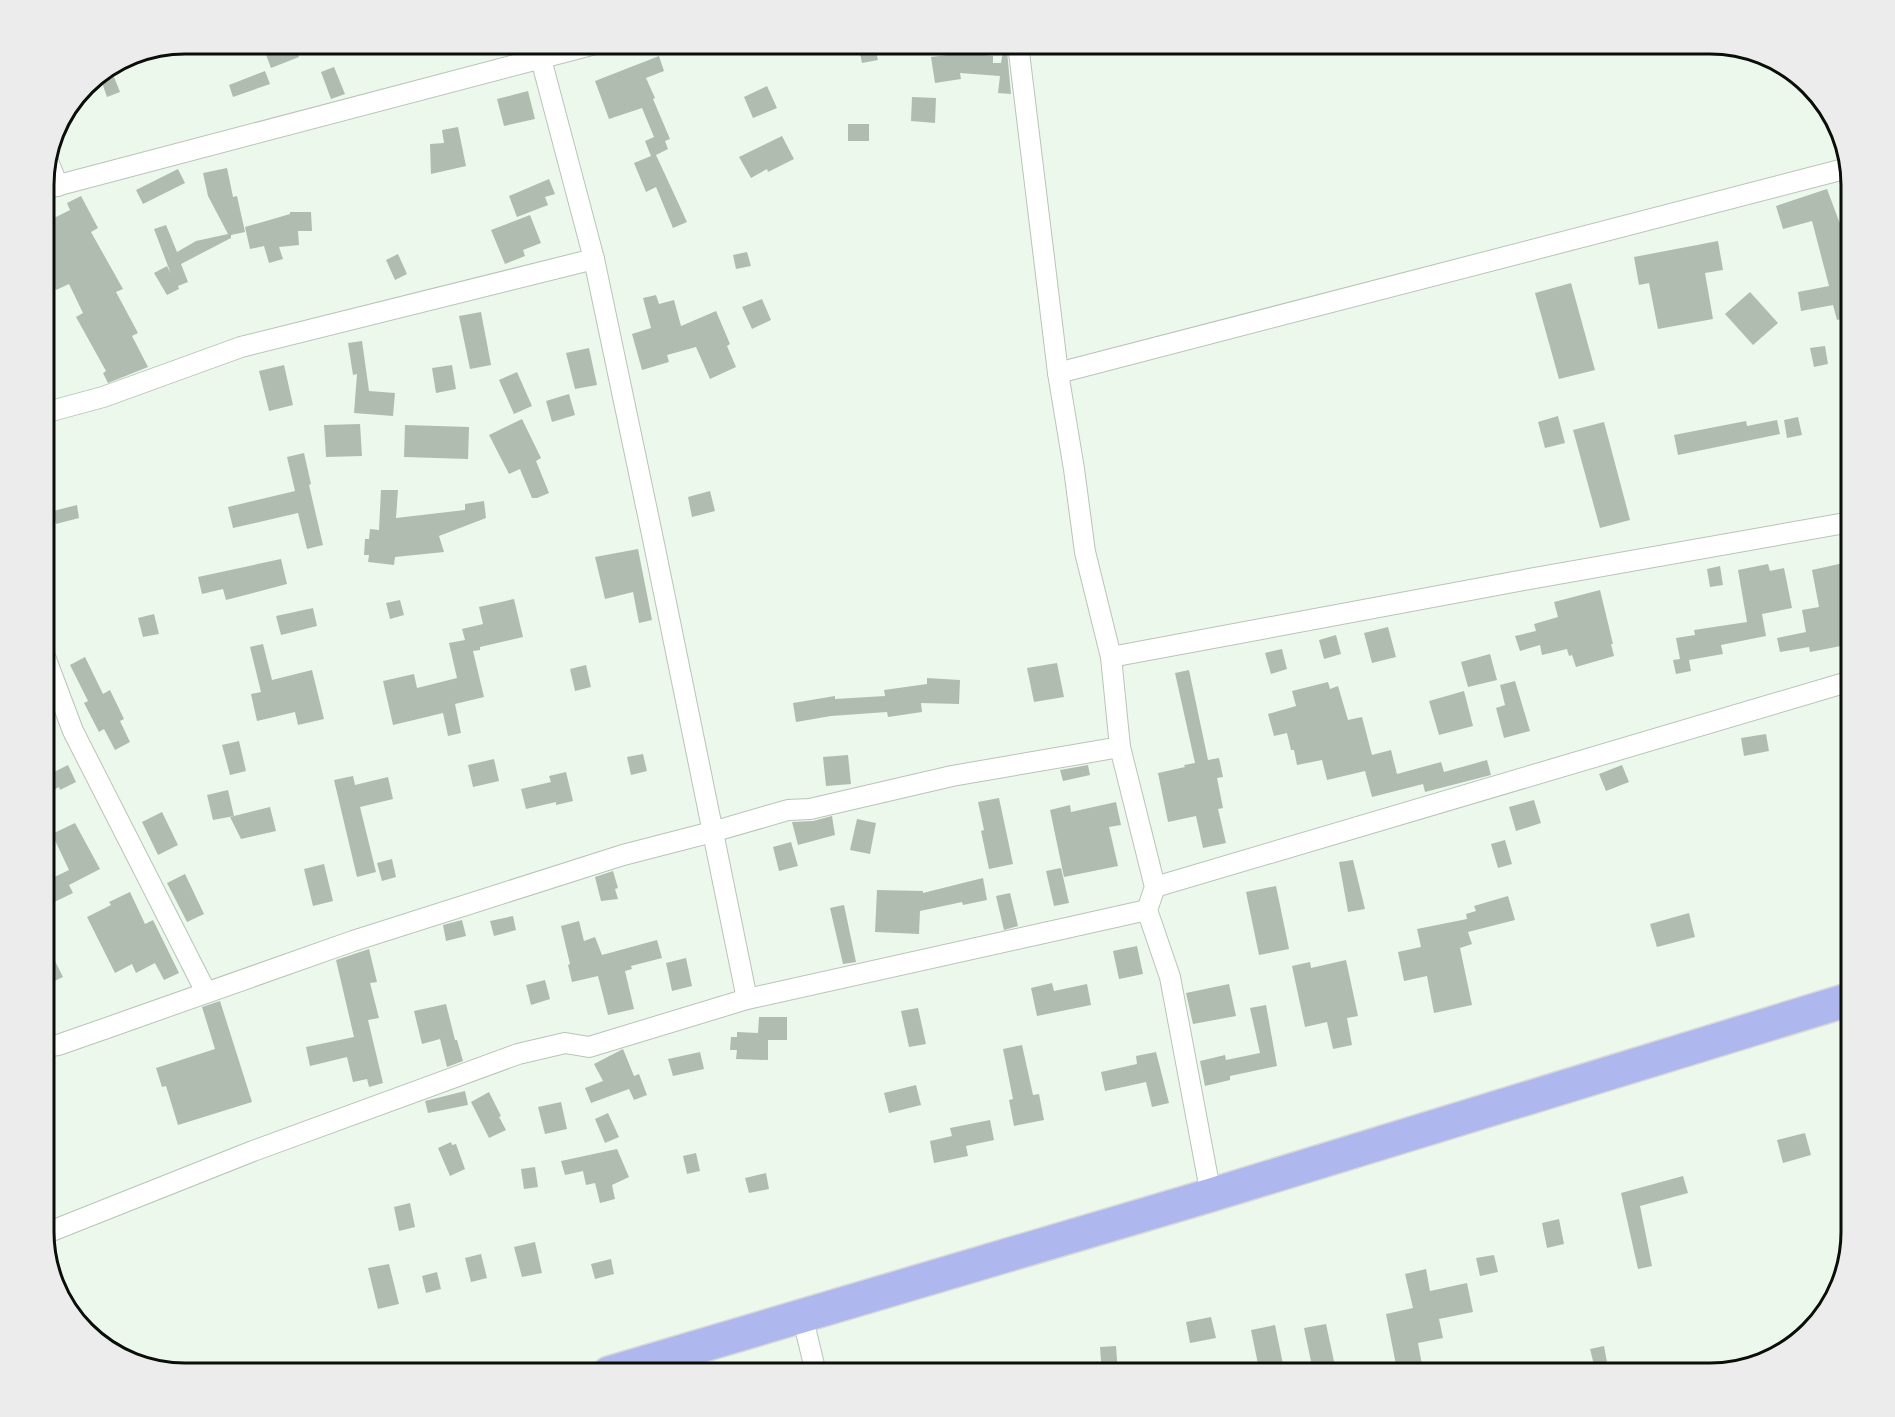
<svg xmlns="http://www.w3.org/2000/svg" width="1895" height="1417" font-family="'Archivo Narrow',sans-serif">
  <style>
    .building { fill: #b1bcb0 }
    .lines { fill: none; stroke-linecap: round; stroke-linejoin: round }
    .street-casing { stroke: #b9c4b8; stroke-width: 22 }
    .highway-casing { stroke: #d8d8d8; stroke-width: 36 }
    .street { stroke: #fff; stroke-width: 20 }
    .highway { stroke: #afb7ef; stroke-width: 33 }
    .rim { fill: none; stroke: #0a0e09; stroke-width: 3 }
  </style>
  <rect width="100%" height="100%" fill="#ecf8eb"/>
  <g class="building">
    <polygon points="262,44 294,44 299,57 271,68"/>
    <polygon points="858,44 874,44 878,60 862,63"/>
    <polygon points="1003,51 1007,51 1011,94 998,93 1000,76 960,73 961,79 935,83 931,57 964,53 993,56 993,63 1001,63"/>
    <polygon points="659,56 664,71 646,78 655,98 653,99 670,139 665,141 668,149 656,155 687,222 673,228 656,187 646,192 634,163 651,156 645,141 654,137 642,108 609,119 595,81"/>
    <polygon points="110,67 120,92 107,97 99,74"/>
    <polygon points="334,67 345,94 331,99 321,72"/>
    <polygon points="265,71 270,84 233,97 229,85"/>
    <polygon points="767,86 777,108 753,118 744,97"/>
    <polygon points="528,91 535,119 504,126 497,99"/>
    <polygon points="912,97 936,98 935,123 911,121"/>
    <rect x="848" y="124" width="21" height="17"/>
    <polygon points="458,127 466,166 431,174 430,144 444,143 442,130"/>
    <polygon points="782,136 794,159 768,172 767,169 751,178 739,157"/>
    <polygon points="227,168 233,197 237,196 245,232 231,235 231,238 181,264 188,282 178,286 179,289 167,295 154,273 167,266 171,274 154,229 166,225 177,252 196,241 228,234 208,196 203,173"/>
    <polygon points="178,169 185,183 143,204 136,190"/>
    <polygon points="549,179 555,194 545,197 548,205 517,217 509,196"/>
    <polygon points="1827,189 1842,229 1844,229 1851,258 1851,317 1837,320 1833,305 1801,311 1798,292 1829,286 1812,221 1783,229 1776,206"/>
    <polygon points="81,196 98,228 91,232 123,289 116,292 138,333 132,336 148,367 108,383 103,373 106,371 76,317 83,313 69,284 56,290 50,278 44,281 44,223 70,210 67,203"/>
    <polygon points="290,212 311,212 312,231 298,231 299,245 279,247 283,259 269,263 264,246 250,249 245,227 290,214"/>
    <polygon points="530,215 541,243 523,250 525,256 505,264 491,230"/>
    <polygon points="1718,241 1723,270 1705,273 1713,319 1658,329 1649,283 1639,285 1634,257"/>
    <polygon points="747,252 751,266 736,269 733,255"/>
    <polygon points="398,254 407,274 395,280 386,260"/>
    <polygon points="1571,283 1595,370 1559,379 1535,293"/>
    <polygon points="1750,292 1778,323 1753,345 1725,314"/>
    <polygon points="656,295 659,304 674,300 681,326 716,311 730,344 727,346 736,367 710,379 696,347 667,355 669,362 642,370 632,334 651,328 643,298"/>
    <polygon points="762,299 771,320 752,329 742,307"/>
    <polygon points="481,312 491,365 470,369 459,316"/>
    <polygon points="362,341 369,391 395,393 393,416 354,413 357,374 353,375 348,343"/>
    <polygon points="1825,346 1828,364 1814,367 1810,348"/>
    <polygon points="589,348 597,385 575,389 566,353"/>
    <polygon points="284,365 293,405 269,411 259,371"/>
    <polygon points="452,365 456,389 436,393 432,368"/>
    <polygon points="517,372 532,406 514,414 499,380"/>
    <polygon points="569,394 575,415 552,422 546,401"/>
    <polygon points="1558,416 1565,443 1545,448 1538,422"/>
    <polygon points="1798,417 1802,435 1787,438 1784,420"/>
    <polygon points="522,419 541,458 536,461 549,493 537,498 532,498 520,469 509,474 489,435"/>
    <polygon points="1777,420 1780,434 1678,455 1674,435 1746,421 1747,426"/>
    <polygon points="1604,422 1630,520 1600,528 1573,430"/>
    <polygon points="360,424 362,456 326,457 324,425"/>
    <polygon points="405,425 469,427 468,459 404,457"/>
    <polygon points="304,453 311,484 309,485 323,545 307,549 298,513 233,528 228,507 295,491 287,457"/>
    <polygon points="381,490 398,490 396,518 465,510 465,504 484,501 486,518 439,536 444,552 395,557 394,565 368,562 369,555 364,555 365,539 369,539 370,529 379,530"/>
    <polygon points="710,491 715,511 692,517 688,497"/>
    <polygon points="77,505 79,518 56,524 53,511"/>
    <polygon points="638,549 652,620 639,623 633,592 605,599 595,557"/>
    <polygon points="281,559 287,584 226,600 223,589 202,594 198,577"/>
    <polygon points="1848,562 1850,572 1851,571 1851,625 1843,627 1846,645 1810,652 1809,647 1780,652 1777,638 1806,632 1802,610 1819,607 1812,570"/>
    <polygon points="1768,564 1770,571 1784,568 1792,608 1762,614 1766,636 1721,645 1723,654 1689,660 1691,671 1676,674 1673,660 1680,659 1676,638 1695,635 1694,630 1747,622 1738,570"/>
    <polygon points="1720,566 1723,585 1710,587 1707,569"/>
    <polygon points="1600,590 1613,644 1611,644 1614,656 1576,667 1572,655 1569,656 1567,649 1542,655 1540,645 1520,651 1515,636 1536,631 1534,624 1558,617 1554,602"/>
    <polygon points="514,599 523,637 480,647 480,650 473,651 484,697 455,704 461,733 448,736 443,713 393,725 383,681 414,674 417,688 457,678 449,643 465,640 462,629 483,624 479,607"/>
    <polygon points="400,600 404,615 390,619 386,603"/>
    <polygon points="313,608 317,626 281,635 276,616"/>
    <polygon points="154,614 159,634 143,637 138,618"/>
    <polygon points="1388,627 1396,657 1372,663 1364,633"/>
    <polygon points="1336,635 1341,654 1324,659 1319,640"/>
    <polygon points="263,644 272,680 312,670 324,719 298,725 295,712 257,721 251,694 261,692 250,647"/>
    <polygon points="1282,649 1287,669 1271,674 1265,653"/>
    <polygon points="1490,654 1497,680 1468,687 1461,662"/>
    <polygon points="85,657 103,694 110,690 124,719 120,721 130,742 115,750 104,729 99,732 84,703 88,701 70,665"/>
    <polygon points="1057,663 1064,697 1034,702 1027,668"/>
    <polygon points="586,665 591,687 575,691 570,669"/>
    <polygon points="1189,670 1208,760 1219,758 1223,777 1217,778 1223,808 1218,809 1226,843 1203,848 1196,816 1168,822 1158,773 1185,767 1184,765 1195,763 1175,673"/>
    <polygon points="927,678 960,680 959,704 921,703 922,712 888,717 887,712 831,716 796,722 793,703 835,696 835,699 885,696 884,690 927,684"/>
    <polygon points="1515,681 1530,731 1504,738 1496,708 1505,705 1500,685"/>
    <polygon points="1328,682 1330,689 1338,686 1348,720 1362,717 1372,755 1391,750 1397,774 1441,762 1444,772 1487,760 1491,775 1425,792 1423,784 1372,797 1365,771 1327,780 1322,760 1297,765 1294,750 1291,750 1287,733 1274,736 1268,714 1296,706 1292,691"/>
    <polygon points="1464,691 1473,726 1439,735 1429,701"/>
    <polygon points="1766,734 1769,751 1744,756 1741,738"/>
    <polygon points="239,741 246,771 230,775 222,745"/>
    <polygon points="643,754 647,771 631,775 627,757"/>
    <polygon points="848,755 851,784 826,786 823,757"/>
    <polygon points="494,759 499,781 473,787 468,765"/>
    <polygon points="68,765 76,782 60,790 59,787 44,795 44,777"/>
    <polygon points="1088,765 1090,775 1063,781 1060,770"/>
    <polygon points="1622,765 1629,782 1606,791 1599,774"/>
    <polygon points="566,772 573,801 556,805 556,802 526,809 521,789 551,782 549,776"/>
    <polygon points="353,776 355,785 388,777 393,799 360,807 376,872 357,877 334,780"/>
    <polygon points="228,790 234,816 213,820 207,795"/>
    <polygon points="999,798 1013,864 989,869 981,831 984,830 978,802"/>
    <polygon points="1534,800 1541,823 1516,831 1509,807"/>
    <polygon points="1116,802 1121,825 1109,827 1118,866 1064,877 1050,810 1070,805 1071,812"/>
    <polygon points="270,807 276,831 241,839 230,817"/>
    <polygon points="162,812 178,845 158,855 142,822"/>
    <polygon points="832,816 835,835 798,845 792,822 813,821"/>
    <polygon points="857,819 876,823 870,854 850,850"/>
    <polygon points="75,823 100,869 69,885 73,893 44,907 44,882 69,870 52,834"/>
    <polygon points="1505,840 1512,864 1498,868 1491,844"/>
    <polygon points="791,842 798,866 779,871 773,847"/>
    <polygon points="392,859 396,877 382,881 377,863"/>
    <polygon points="1353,860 1365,909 1348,912 1339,862"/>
    <polygon points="324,864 333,901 313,906 304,869"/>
    <polygon points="1061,868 1069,903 1054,906 1046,871"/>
    <polygon points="613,871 618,888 615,889 618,899 601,901 595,877"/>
    <polygon points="185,874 204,914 187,922 167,883"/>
    <polygon points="983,878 987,900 963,905 962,902 920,911 919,934 875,932 877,890 923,891 923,893"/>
    <polygon points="1276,886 1289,949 1259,955 1246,892"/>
    <polygon points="130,892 145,924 153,920 179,973 164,980 155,963 136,973 132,964 115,973 87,917 111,905 109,902"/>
    <polygon points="1010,893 1018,926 1004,930 996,896"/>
    <polygon points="1508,896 1515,920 1468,932 1472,944 1460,948 1472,1005 1434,1013 1427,976 1404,981 1398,952 1421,947 1417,929 1467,919 1466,914 1476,911 1474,906"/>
    <polygon points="844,905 856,962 843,964 830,908"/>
    <polygon points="1689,913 1695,937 1657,947 1650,924"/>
    <polygon points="513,916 516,930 494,936 490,921"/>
    <polygon points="462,920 466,936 446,941 443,925"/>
    <polygon points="579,921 584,941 595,937 602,955 657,940 662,958 631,966 632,969 625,971 634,1009 608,1015 598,976 572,982 568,965 570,964 561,926"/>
    <polygon points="44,939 63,977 44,986"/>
    <polygon points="1137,946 1143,974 1119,979 1113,951"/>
    <polygon points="369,949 377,982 370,983 379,1018 368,1020 383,1083 369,1087 367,1079 353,1082 347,1057 310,1066 306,1047 354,1037 336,960"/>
    <polygon points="686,958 692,986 672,991 666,963"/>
    <polygon points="1346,960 1358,1016 1347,1018 1352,1045 1333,1049 1327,1022 1305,1027 1292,966 1310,962 1311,968"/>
    <polygon points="545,980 550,999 531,1005 526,985"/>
    <polygon points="1052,983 1054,991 1087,984 1091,1005 1037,1016 1031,988"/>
    <polygon points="1229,984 1236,1016 1193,1024 1186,993"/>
    <polygon points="220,1001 252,1102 178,1125 166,1086 162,1087 156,1068 215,1049 202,1007"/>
    <polygon points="446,1004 455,1040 457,1040 463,1061 447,1067 440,1039 422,1044 414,1011"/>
    <polygon points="1266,1005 1277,1066 1230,1076 1230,1080 1205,1086 1200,1061 1225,1055 1226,1060 1260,1053 1250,1008"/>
    <polygon points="918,1008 926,1044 909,1047 901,1011"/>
    <polygon points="759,1017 787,1017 787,1040 768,1040 768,1060 736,1059 737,1050 730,1050 731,1037 737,1037 737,1032 758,1033"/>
    <polygon points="1022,1045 1033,1095 1039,1094 1044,1120 1014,1126 1009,1100 1013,1099 1003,1049"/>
    <polygon points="623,1049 634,1076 639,1074 647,1095 634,1100 629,1089 591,1103 585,1088 603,1081 594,1064"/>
    <polygon points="700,1052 704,1069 673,1076 668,1059"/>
    <polygon points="1156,1052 1169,1103 1152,1107 1146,1082 1105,1091 1101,1072 1137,1064 1136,1056"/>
    <polygon points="916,1085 921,1105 889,1113 884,1093"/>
    <polygon points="465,1091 468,1105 428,1113 425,1101"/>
    <polygon points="489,1092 501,1116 499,1117 506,1130 489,1138 471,1102"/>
    <polygon points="561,1102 567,1129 545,1134 538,1107"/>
    <polygon points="608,1113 619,1137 605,1143 595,1119"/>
    <polygon points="990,1120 994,1140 966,1146 968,1156 934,1163 930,1141 952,1136 950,1128"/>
    <polygon points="1805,1133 1811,1155 1783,1163 1777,1140"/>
    <polygon points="451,1142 452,1145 456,1144 465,1169 450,1176 438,1148"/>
    <polygon points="617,1149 629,1177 612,1185 615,1199 600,1203 595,1183 586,1185 583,1171 565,1175 561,1161"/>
    <polygon points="696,1153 700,1171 687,1174 683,1156"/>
    <polygon points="535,1167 538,1187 524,1189 521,1169"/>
    <polygon points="766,1173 769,1189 749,1193 745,1178"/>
    <polygon points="1683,1176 1688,1193 1640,1206 1652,1266 1638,1269 1621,1193"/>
    <polygon points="410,1203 415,1227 399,1231 394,1207"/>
    <polygon points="1559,1219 1564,1244 1547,1248 1542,1223"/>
    <polygon points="535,1242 542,1273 522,1277 514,1247"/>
    <polygon points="481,1254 487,1278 471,1282 465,1258"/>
    <polygon points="1494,1255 1498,1272 1480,1276 1476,1258"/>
    <polygon points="611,1259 614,1274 595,1279 591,1264"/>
    <polygon points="389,1264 399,1304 378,1309 368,1268"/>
    <polygon points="1426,1269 1430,1291 1467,1283 1473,1312 1439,1319 1443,1338 1418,1343 1422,1365 1397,1370 1386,1314 1413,1308 1405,1274"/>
    <polygon points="437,1272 441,1289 426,1293 422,1276"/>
    <polygon points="1211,1317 1216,1338 1190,1343 1186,1322"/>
    <polygon points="1326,1324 1335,1366 1313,1371 1304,1328"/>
    <polygon points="1275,1325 1285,1374 1260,1374 1251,1330"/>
    <polygon points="1116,1346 1118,1374 1102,1374 1100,1347"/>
    <polygon points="1604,1346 1607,1362 1594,1365 1590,1349"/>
  </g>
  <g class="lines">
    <g class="street-casing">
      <g id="street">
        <polyline points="1018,44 1058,373 1074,469 1085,552 1111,657 1120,747 1155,887 1147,910 1170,977 1211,1195"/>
        <polyline points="541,59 594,259 653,539 747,999"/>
        <polyline points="48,161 58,186"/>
        <polyline points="44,189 595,44"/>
        <polyline points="1058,373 1848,168"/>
        <polyline points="44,413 103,397 241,347 594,259"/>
        <polyline points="44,654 73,731 206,992"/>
        <polyline points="1111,657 1524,580 1851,522"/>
        <polyline points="1155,887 1851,681"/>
        <polyline points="44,1047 58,1045 121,1023 353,941 623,855 712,832 788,810 810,809 952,776 1120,747"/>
        <polyline points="44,1234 253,1151 518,1054 565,1043 589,1047 747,999 1147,910"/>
        <polyline points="802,1315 816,1373"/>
      </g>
    </g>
    <g class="highway-casing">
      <polyline id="highway" points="609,1373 1211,1195 1851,999"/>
    </g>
    <use href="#street" class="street"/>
    <use href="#highway" class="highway"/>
  </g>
  <path d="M0 0H1895V1417H0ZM185 54H1710A131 131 0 0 1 1841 185V1232A131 131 0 0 1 1710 1363H185A131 131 0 0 1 54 1232V185A131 131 0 0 1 185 54Z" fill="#ebeceb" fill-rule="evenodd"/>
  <path class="rim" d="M185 54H1710A131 131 0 0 1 1841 185V1232A131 131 0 0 1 1710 1363H185A131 131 0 0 1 54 1232V185A131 131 0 0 1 185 54Z"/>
</svg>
